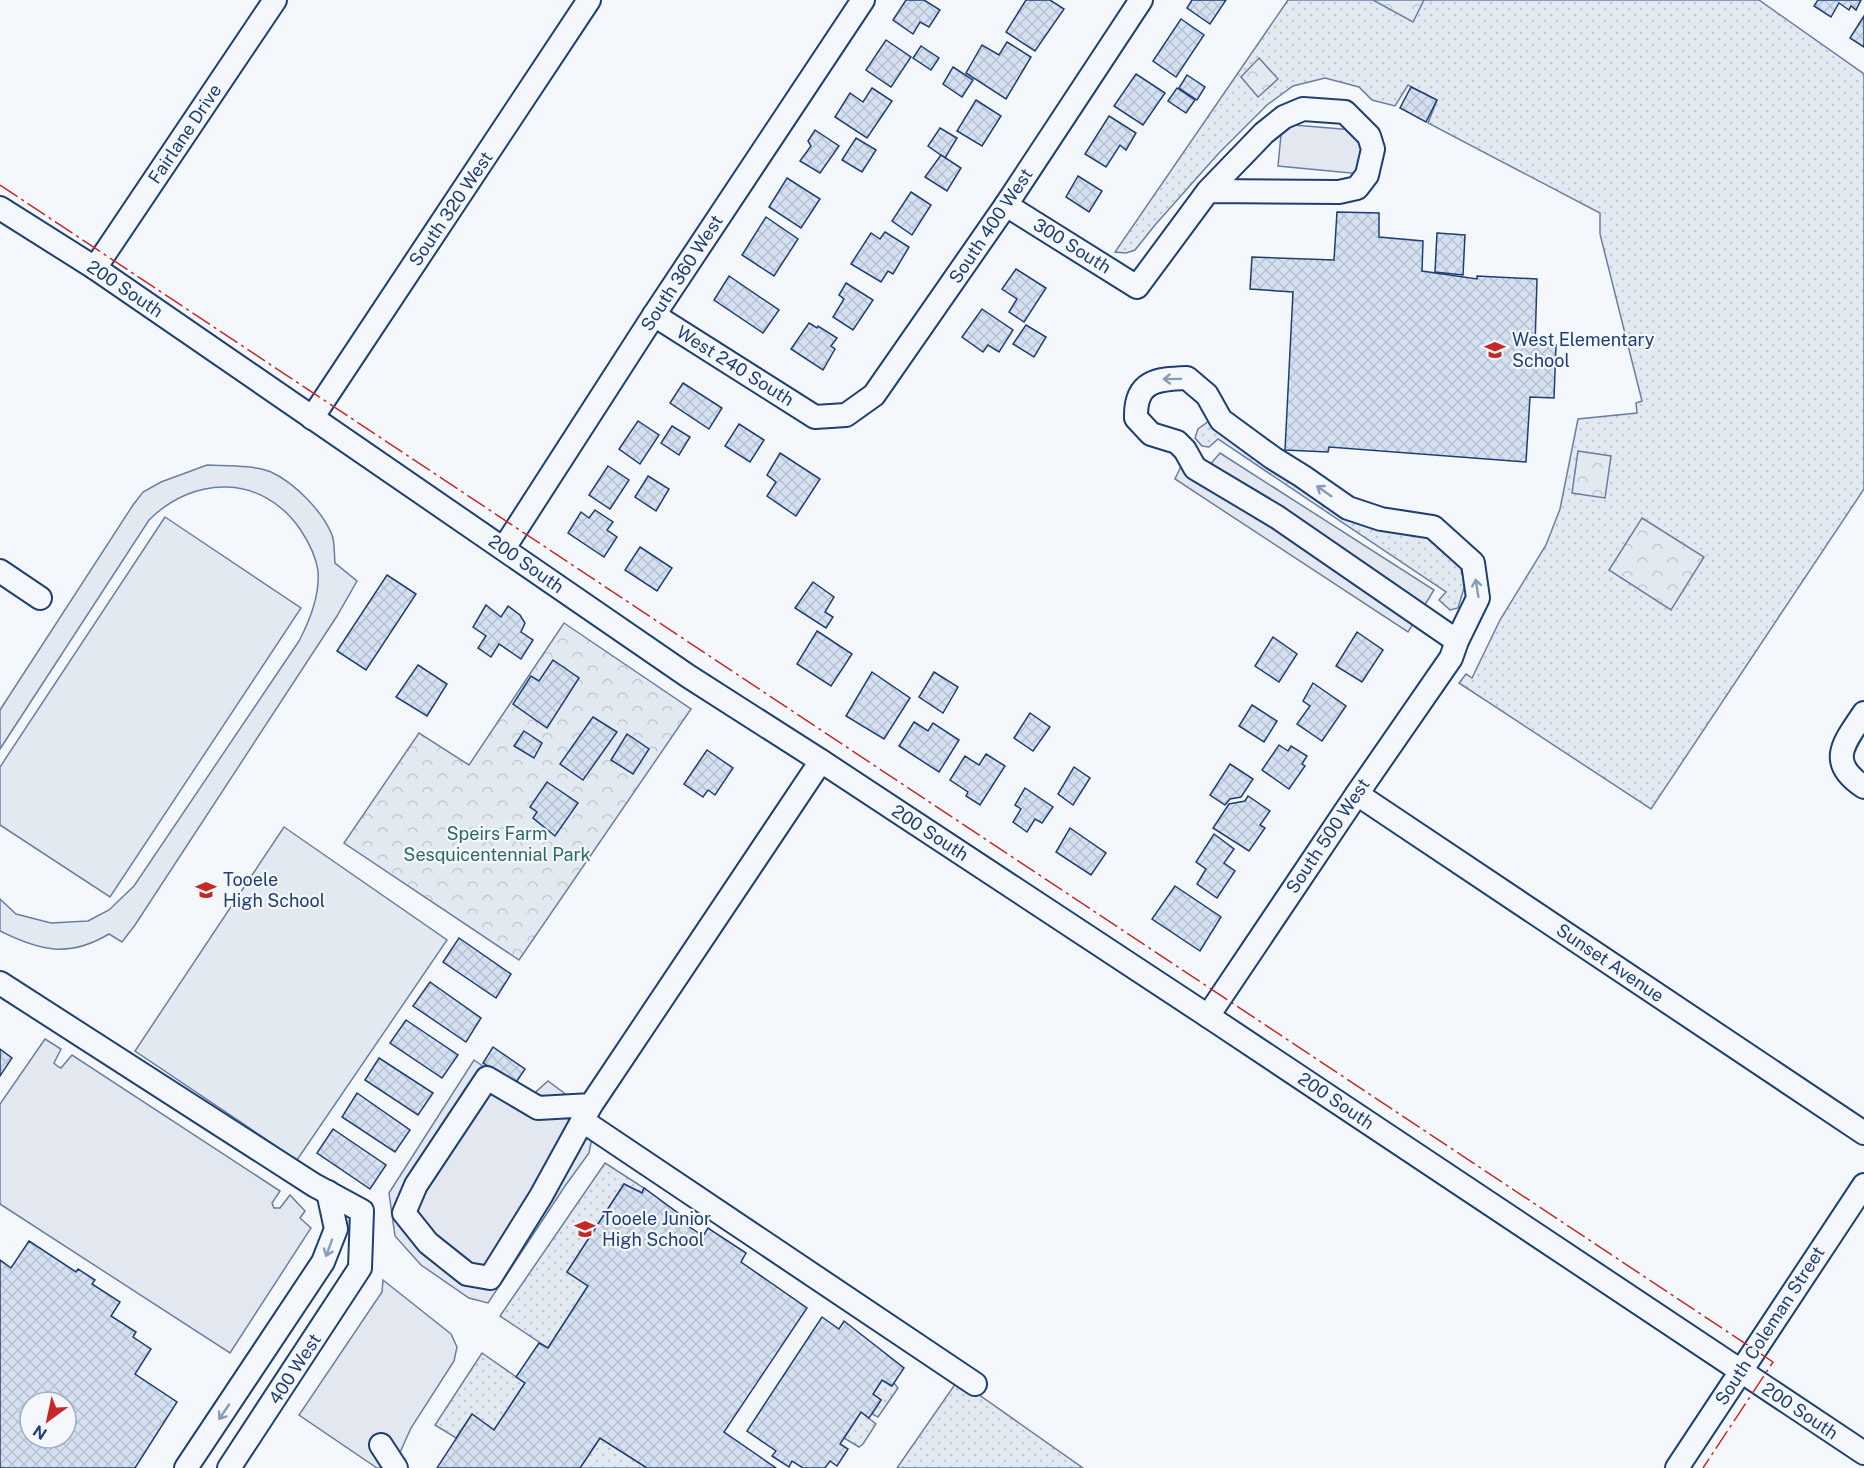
<svg xmlns="http://www.w3.org/2000/svg" width="1864" height="1468" font-family="'Public Sans',sans-serif">
  <style>
    .grass { fill: url(#grass-dots); stroke: #687fa3; stroke-width: 1.5 }
    .forest { fill: url(#forest-crowns); stroke: #687fa3; stroke-width: 1.5 }
    .pitch { fill: #e3e9f0; stroke: #687fa3; stroke-width: 1.5 }
    .parking { fill: #e3e8f0; stroke: #687fa3; stroke-width: 1.5 }
    .building { fill: url(#building-cross-hatch); stroke: #1d3f73; stroke-width: 1.5; fill-rule: evenodd }
    .lines { fill: none; stroke-linecap: round; stroke-linejoin: round }
    .minor-casing { stroke: #1d3f73; stroke-width: 26 }
    .minor { stroke: #f4f7fb; stroke-width: 22 }
    .power { stroke: #c62828; stroke-width: 1.5; stroke-dasharray: 21 4.5 3 4.5; stroke-linecap: butt }
    .oneway { stroke: #889bb7 }
    .labels { text-anchor: middle; stroke-width: 4.5; stroke-linejoin: round; paint-order: stroke }
    .street-label { font-size: 18px; fill: #1d3f73; stroke: #f4f7fb }
    .poi-label { font-size: 18px; fill: #1d3f73; stroke: #f4f7fb; text-anchor: start }
    .park-label { font-size: 18px; fill: #2c6c60; stroke: #f4f7fb }
  </style>
  <defs>
    <pattern id="grass-dots" width="8" height="8" patternUnits="userSpaceOnUse" patternTransform="scale(1.5)"><rect width="8" height="8" fill="#e3e9f0"/><path d="M2 2h.1M6 6h.1" fill="none" stroke="#c2c9d1" stroke-width="1.8" stroke-linecap="round"/></pattern>
    <pattern id="forest-crowns" width="20" height="18" patternUnits="userSpaceOnUse" patternTransform="scale(1.5)"><rect width="20" height="18" fill="#e3e9f0"/><path d="M2 6a3 3 0 1 1 6 0M12 15a3 3 0 1 1 6 0" fill="none" stroke="#c2c9d1"/></pattern>
    <pattern id="building-cross-hatch" width="8" height="8" patternUnits="userSpaceOnUse" patternTransform="scale(1.5)"><rect width="8" height="8" fill="#d5e0f0"/><path d="M0 0l8 8M0 8l8-8" fill="none" stroke="#b6c1d1"/></pattern>
  </defs>
  <rect width="100%" height="100%" fill="#f4f7fb"/>
  <g class="grass">
    <polygon points="1288,0 1759,0 1864,74 1864,489 1651,809 1459,683 1466,674 1472,678 1500,620 1546,545 1560,509 1578,419 1637,413 1636,403 1642,401 1600,234 1600,213 1428,123 1437,100 1408,85 1395,106 1372,100 1359,87 1325,78 1293,86 1267,105 1218,154 1155,225 1135,250 1126,253 1115,252"/>
    <polygon points="1209,421 1322,498 1373,529 1420,532 1445,549 1460,565 1465,585 1458,608 1450,610 1439,600 1446,592 1218,439 1209,447 1202,446 1195,438 1198,429"/>
    <polygon points="605,1163 644,1188 642,1193 624,1184 567,1272 588,1286 548,1348 500,1316"/>
    <polygon points="482,1353 525,1383 494,1430 472,1414 456,1438 435,1425"/>
    <polygon points="882,1380 891,1386 894,1383 898,1388 878,1417 872,1414 881,1400 873,1394"/>
    <polygon points="958,1380 1083,1468 897,1468"/>
    <polygon points="861,1412 876,1424 863,1444 859,1447 844,1438"/>
    <polygon points="600,1438 647,1468 580,1468"/>
  </g>
  <g class="forest">
    <polygon points="1373,0 1424,0 1413,22"/>
    <polygon points="1259,58 1278,79 1258,97 1241,77"/>
    <polygon points="1578,451 1611,456 1605,498 1572,493"/>
    <polygon points="1642,518 1704,557 1671,610 1609,570"/>
    <polygon points="564,623 691,709 519,960 344,843 419,733 469,765"/>
  </g>
  <g class="pitch">
    <path d="M 207,465 C 226,466 254,465 271,472 C 295,483 323,512 332,535 C 335,543 334,554 335,563 L 357,581 L 337,616 L 135,925 L 122,942 L 109,934 C 69,958 40,951 0,931 L 0,899 L 16,914 L 51,923 L 88,921 L 109,910 L 134,886 L 299,641 C 310,620 320,596 318,571 C 316,556 308,541 300,529 C 262,474 194,475 149,520 L 0,749 L 0,710 L 133,505 L 143,492 L 161,482 Z"/>
    <polygon points="165,517 301,608 110,897 0,825 0,767"/>
    <polygon points="284,827 447,940 297,1160 135,1051"/>
  </g>
  <g class="parking">
    <polygon points="1282,124 1365,131 1361,174 1278,166"/>
    <polygon points="1220,453 1434,590 1408,632 1175,479 1183,462 1209,466"/>
    <polygon points="45,1039 61,1049 54,1063 57,1066 61,1068 72,1055 280,1191 272,1203 274,1208 280,1208 290,1195 305,1211 300,1218 311,1228 230,1353 0,1204 0,1104"/>
    <polygon points="474,1060 529,1098 548,1081 588,1111 593,1133 589,1153 565,1186 488,1303 469,1298 421,1265 395,1236 389,1193"/>
    <polygon points="383,1280 451,1334 457,1347 454,1361 411,1428 393,1468 377,1468 299,1415 382,1292"/>
  </g>
  <g class="building">
    <polygon points="906,0 924,0 940,10 929,27 920,22 913,34 893,20"/>
    <polygon points="1026,0 1050,0 1064,9 1035,51 1006,32"/>
    <polygon points="1192,0 1226,0 1210,24 1187,8"/>
    <polygon points="1818,0 1861,0 1856,10 1851,6 1849,10 1839,3 1831,17 1814,6"/>
    <polygon points="1864,16 1864,47 1850,38"/>
    <polygon points="1181,19 1204,35 1176,77 1153,61"/>
    <polygon points="886,40 911,57 891,87 866,70"/>
    <polygon points="1007,42 1031,57 1006,99 966,73 982,45 999,55"/>
    <polygon points="921,46 939,58 931,70 913,58"/>
    <polygon points="953,67 973,80 962,97 943,84"/>
    <polygon points="1136,74 1165,93 1143,125 1114,106"/>
    <polygon points="1187,75 1205,87 1197,100 1179,88"/>
    <polygon points="1411,87 1437,100 1426,122 1400,108"/>
    <polygon points="872,88 892,101 867,138 835,117 850,93 863,102"/>
    <polygon points="1177,88 1195,100 1186,113 1168,101"/>
    <polygon points="976,100 1001,116 982,146 957,131"/>
    <polygon points="1109,116 1136,133 1126,150 1120,145 1106,167 1085,154"/>
    <polygon points="940,128 957,138 945,158 928,146"/>
    <polygon points="815,130 839,146 820,173 800,161 811,146 808,141"/>
    <polygon points="856,138 876,150 862,172 842,160"/>
    <polygon points="941,155 961,168 947,191 925,177"/>
    <polygon points="1078,176 1102,191 1089,212 1066,197"/>
    <polygon points="787,178 820,199 801,228 769,207"/>
    <polygon points="911,192 931,205 912,235 892,221"/>
    <polygon points="1337,212 1379,213 1379,237 1423,241 1422,271 1477,279 1477,276 1537,279 1535,346 1556,345 1554,398 1530,397 1526,462 1329,447 1328,452 1285,450 1293,292 1250,289 1252,257 1334,260"/>
    <polygon points="766,217 798,239 774,276 742,255"/>
    <polygon points="885,232 909,247 893,274 888,271 881,282 851,264 871,233 880,239"/>
    <polygon points="1437,233 1465,235 1463,275 1435,272"/>
    <polygon points="1016,269 1046,288 1024,322 1009,312 1017,299 1002,289"/>
    <polygon points="729,276 779,310 763,333 714,300"/>
    <polygon points="846,283 873,300 853,330 833,317 844,299 839,295"/>
    <polygon points="982,309 1013,330 999,352 988,345 983,352 962,337"/>
    <polygon points="809,323 817,328 818,326 837,338 831,346 835,349 823,370 791,349"/>
    <polygon points="1026,325 1046,337 1034,357 1013,344"/>
    <polygon points="683,383 722,408 709,429 670,403"/>
    <polygon points="638,421 659,435 640,464 619,449"/>
    <polygon points="739,424 764,440 750,462 725,446"/>
    <polygon points="672,426 690,437 679,455 661,443"/>
    <polygon points="780,453 820,479 796,516 767,496 776,482 767,475"/>
    <polygon points="608,466 629,480 610,509 589,495"/>
    <polygon points="648,476 669,489 656,511 635,497"/>
    <polygon points="595,510 613,522 607,530 617,537 604,557 568,533 581,512 589,518"/>
    <polygon points="640,547 672,568 657,591 625,570"/>
    <polygon points="387,575 416,594 366,670 337,651"/>
    <polygon points="813,582 834,597 825,612 833,617 826,628 795,608"/>
    <polygon points="486,605 501,617 508,606 520,615 525,623 521,632 533,640 521,659 499,644 491,657 478,648 486,636 473,627"/>
    <polygon points="817,631 852,654 831,686 797,664"/>
    <polygon points="1357,632 1383,650 1362,682 1336,666"/>
    <polygon points="1273,637 1297,654 1279,682 1255,666"/>
    <polygon points="553,660 579,678 547,728 513,704 531,676 539,681"/>
    <polygon points="418,665 447,684 427,716 396,697"/>
    <polygon points="872,672 910,698 884,739 846,716"/>
    <polygon points="934,672 958,687 943,713 919,697"/>
    <polygon points="1313,683 1346,706 1322,741 1297,724 1310,706 1303,701"/>
    <polygon points="1252,705 1277,721 1264,742 1239,726"/>
    <polygon points="1030,713 1050,727 1033,751 1014,738"/>
    <polygon points="593,717 617,732 583,780 560,764"/>
    <polygon points="914,722 928,731 933,723 959,740 939,772 899,746"/>
    <polygon points="524,731 542,743 534,758 514,746"/>
    <polygon points="627,734 649,749 633,774 611,760"/>
    <polygon points="1279,745 1288,751 1291,746 1307,756 1302,764 1305,766 1289,789 1262,770"/>
    <polygon points="707,750 733,768 715,795 708,790 703,797 684,784"/>
    <polygon points="986,754 1005,766 980,805 966,796 968,792 950,780 965,756 979,765"/>
    <polygon points="1230,764 1253,779 1241,797 1230,799 1225,805 1210,795"/>
    <polygon points="1074,767 1090,778 1073,805 1058,794"/>
    <polygon points="547,782 578,803 555,836 533,818 537,812 530,807"/>
    <polygon points="1025,788 1053,807 1042,823 1035,819 1027,832 1013,822 1021,809 1015,805"/>
    <polygon points="1248,796 1270,811 1260,825 1265,828 1249,851 1213,828 1229,804 1245,801"/>
    <polygon points="1070,828 1106,853 1091,875 1056,852"/>
    <polygon points="1214,834 1234,849 1224,863 1235,871 1217,898 1197,884 1206,869 1196,862"/>
    <polygon points="1175,886 1221,917 1200,951 1152,919"/>
    <polygon points="459,938 511,974 496,998 443,962"/>
    <polygon points="430,982 481,1018 466,1042 413,1006"/>
    <polygon points="406,1020 458,1055 442,1078 390,1043"/>
    <polygon points="493,1047 525,1069 515,1084 483,1063"/>
    <polygon points="0,1049 12,1058 0,1076"/>
    <polygon points="379,1058 433,1093 418,1115 365,1080"/>
    <polygon points="357,1093 410,1130 395,1152 342,1117"/>
    <polygon points="333,1129 386,1165 370,1189 317,1153"/>
    <polygon points="624,1184 642,1193 644,1188 678,1213 675,1217 703,1236 708,1228 746,1253 741,1262 807,1308 724,1432 776,1468 647,1468 600,1438 580,1468 437,1468 472,1414 494,1430 525,1383 516,1377 539,1343 548,1348 588,1286 567,1272"/>
    <path d="M 29,1241 L 76,1272 L 78,1269 L 95,1280 L 92,1284 L 120,1302 L 111,1316 L 136,1332 L 133,1337 L 151,1349 L 135,1374 L 177,1402 L 135,1468 L 0,1468 L 0,1260 L 11,1268 ZM 30,1402 L 66,1402 L 66,1438 L 30,1438 Z"/>
    <polygon points="822,1317 839,1329 844,1321 904,1368 892,1386 882,1380 873,1394 881,1400 869,1418 861,1412 844,1438 840,1444 848,1449 837,1466 830,1461 825,1468 803,1468 792,1461 789,1467 772,1456 776,1451 747,1431"/>
  </g>
  <g class="lines">
    <g class="minor-casing">
      <g id="minor">
        <polyline points="1006,205 1137,287 1208,191 1264,133 1284,117 1303,109 1345,112 1369,136 1373,149 1367,175 1357,188 1339,192 1208,191"/>
        <polyline points="0,208 95,268 688,676 821,761 1208,1016 1864,1453"/>
        <polyline points="95,268 275,0"/>
        <polyline points="654,315 815,417 846,415 874,395 1006,205 1141,0"/>
        <polyline points="312,418 589,0"/>
        <polyline points="504,548 654,315 863,0"/>
        <polyline points="0,571 40,598"/>
        <path d="M 1864,713 C 1844,743 1826,762 1864,787"/>
        <polyline points="1357,794 1864,1133"/>
        <polyline points="0,983 314,1185 362,1211 360,1268 229,1468"/>
        <path d="M 1208,1016 L 1357,794 L 1451,658 L 1457,641 L 1277,517 L 1195,468 L 1185,450 L 1177,442 L 1151,434 L 1136,418 C 1135,381 1156,379 1187,378 L 1207,395 L 1221,420 L 1273,458 L 1302,476 L 1348,508 L 1381,519 L 1433,527 L 1473,563 L 1478,598 L 1457,641"/>
        <polyline points="591,1105 538,1108 487,1078 416,1185 404,1213 428,1243 467,1274 490,1278 541,1196 591,1105 821,761"/>
        <polyline points="583,1121 975,1384"/>
        <polyline points="381,1445 396,1468"/>
        <polyline points="186,1468 323,1262 336,1229 328,1192"/>
        <polyline points="1677,1468 1864,1185"/>
      </g>
    </g>
    <use href="#minor" class="minor"/>
    <polyline class="power" points="0,185 1773,1362 1703,1468"/>
  </g>
  <defs><path id="oneway-shaft" d="M-6 0H5M1.5-3L5.5 0L1.5 3" fill="none" stroke-width="1.6" stroke-linecap="round" stroke-linejoin="round" transform="scale(1.5)"/></defs>
  <g class="oneway">
    <use href="#oneway-shaft" transform="translate(1172 379) rotate(179)"/>
    <use href="#oneway-shaft" transform="translate(1324 491) rotate(-145)"/>
    <use href="#oneway-shaft" transform="translate(1477 588) rotate(-99)"/>
    <use href="#oneway-shaft" transform="translate(329 1248) rotate(110)"/>
    <use href="#oneway-shaft" transform="translate(224 1412) rotate(124)"/>
  </g>
  <defs>
    <g id="school-bare" transform="scale(1.62)"><path d="M0-5L7-2L0 1L-7-2ZM-4 1L0 2.5L4 1V4Q0 6-4 4Z" fill="#c62828" stroke="#f4f7fb" stroke-width="2.5" paint-order="stroke"/></g>
  </defs>
  <g fill-rule="evenodd">
    <use href="#school-bare" x="1495" y="350"/>
    <use href="#school-bare" x="206" y="890"/>
    <use href="#school-bare" x="585" y="1229"/>
  </g>
  <g class="labels">
    <g class="street-label">
      <text transform="translate(185 134) rotate(-56)" y="6">Fairlane Drive</text>
      <text transform="translate(451 209) rotate(-56)" y="6">South 320 West</text>
      <text transform="translate(991 226) rotate(-56)" y="6">South 400 West</text>
      <text transform="translate(1072 246) rotate(32)" y="6">300 South</text>
      <text transform="translate(682 273) rotate(-57)" y="6">South 360 West</text>
      <text transform="translate(125 289) rotate(34)" y="6">200 South</text>
      <text transform="translate(735 366) rotate(32)" y="6">West 240 South</text>
      <text transform="translate(526 564) rotate(35)" y="6">200 South</text>
      <text transform="translate(930 833) rotate(33)" y="6">200 South</text>
      <text transform="translate(1328 836) rotate(-56)" y="6">South 500 West</text>
      <text transform="translate(1610 963) rotate(34)" y="6">Sunset Avenue</text>
      <text transform="translate(1336 1101) rotate(34)" y="6">200 South</text>
      <text transform="translate(1770 1326) rotate(-57)" y="6">South Coleman Street</text>
      <text transform="translate(295 1369) rotate(-57)" y="6">400 West</text>
      <text transform="translate(1800 1411) rotate(34)" y="6">200 South</text>
    </g>
    <g class="poi-label">
      <text x="1512" y="346">West Elementary<tspan x="1512" dy="21">School</tspan></text>
      <text x="223" y="886">Tooele<tspan x="223" dy="21">High School</tspan></text>
      <text x="602" y="1225">Tooele Junior<tspan x="602" dy="21">High School</tspan></text>
    </g>
    <g class="park-label">
      <text x="497" y="840">Speirs Farm<tspan x="497" dy="21">Sesquicentennial Park</tspan></text>
    </g>
  </g>
  <g transform="translate(48 1420) rotate(213)"><circle r="28" fill="#f4f7fb" stroke="#9eadc5" stroke-width="1.5"/>
  <path d="M0-4.5L10 22L0 15L-10 22Z" fill="#c62828"/>
  <text y="-9" font-size="16" font-weight="bold" text-anchor="middle" fill="#1d3f73">N</text>
  </g>
</svg>
